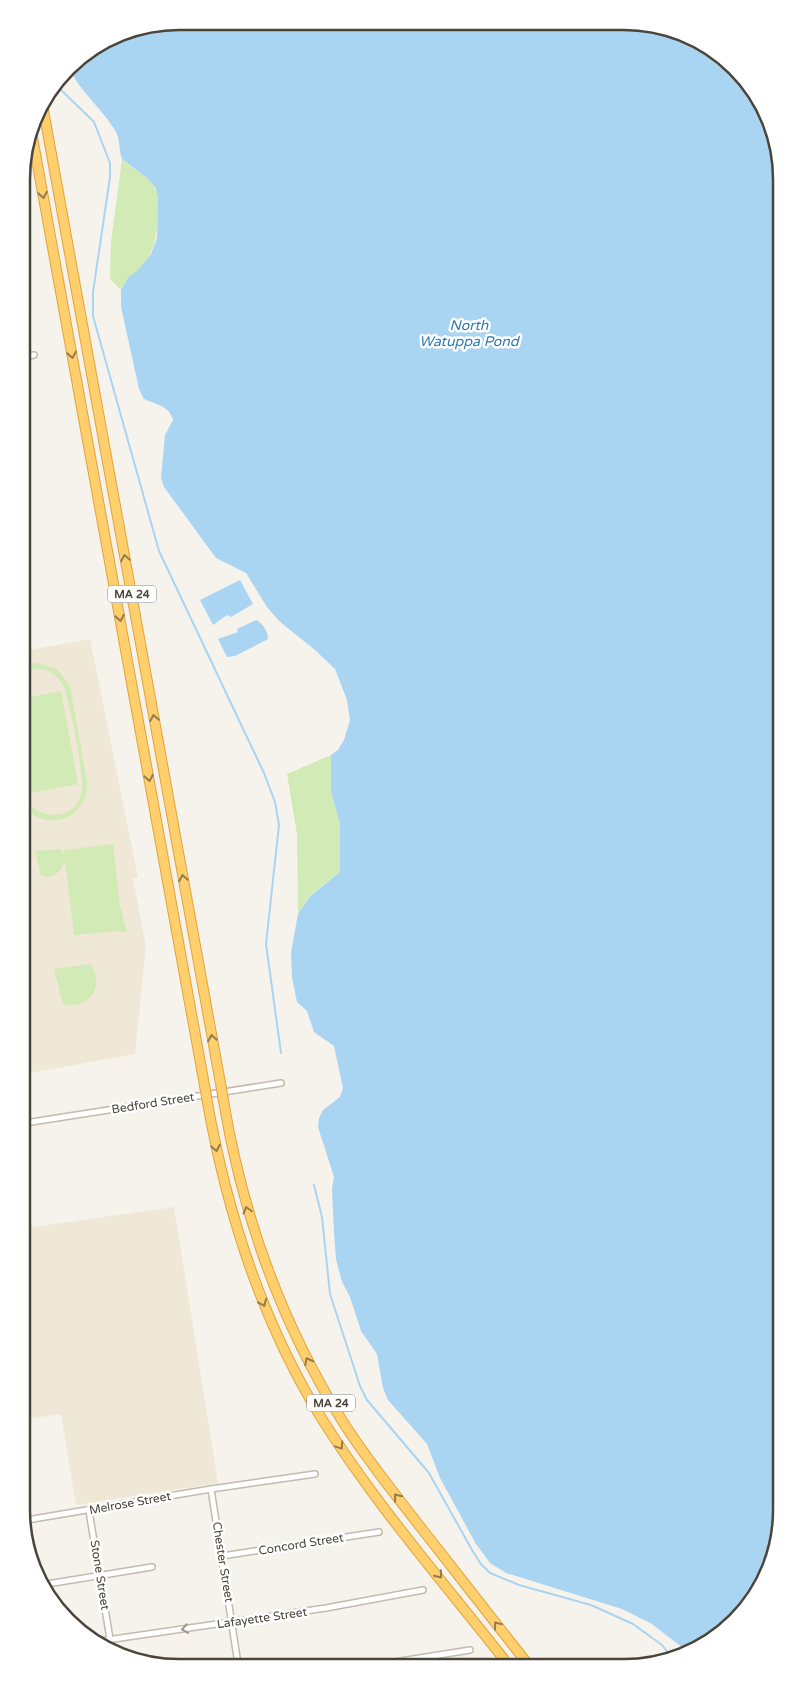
<svg xmlns="http://www.w3.org/2000/svg" width="803" height="1689" font-family="'Varela Round',sans-serif">
  <style>
    .education { fill: #efe8d6 }
    .green { fill: #d2eab5 }
    .water { fill: #a9d4f2 }
    .lines { fill: none; stroke-linecap: round; stroke-linejoin: round }
    .stream { stroke: #a9d4f2; stroke-width: 2 }
    .street-casing { stroke: #c2bbae; stroke-width: 8 }
    .highway-casing { stroke: #e0a43c; stroke-width: 11 }
    .street { stroke: #fff; stroke-width: 5 }
    .highway { stroke: #ffcf6e; stroke-width: 9 }
    .highway-bridge-casing { stroke: #e0a43c; stroke-width: 11; stroke-linecap: butt }
    .highway-bridge { stroke: #ffcf6e; stroke-width: 9 }
    .oneway { stroke: #937c4e }
    .oneway2 { stroke: #9c9892 }
    .labels { text-anchor: middle; stroke-width: 5; stroke-linejoin: round; paint-order: stroke }
    .shield { fill: #fff; stroke: #817c74; stroke-width: 1 }
    .shield-label { font-size: 11px; font-weight: bold; fill: #4b4439 }
    .street-label { font-size: 12px; fill: #4b4439; stroke: #fff }
    .water-label { font-size: 14px; font-style: italic; fill: #2e7ab2; stroke: #fff }
    .rim { fill: none; stroke: #4b4439; stroke-width: 2.5 }
  </style>
  <rect width="100%" height="100%" fill="#f6f3ec"/>
  <g class="education">
    <polygon points="90,639 138,877 133,879 146,946 135,1054 25,1074 24,651"/>
    <polygon points="174,1207 218,1483 76,1505 61,1414 26,1419 26,1228"/>
  </g>
  <g class="green">
    <path d="M 122,159 C 132,169 146,174 154,186 C 159,193 158,205 158,213 C 157,235 155,254 138,270 C 131,277 126,281 121,290 L 110,279 L 111,242 Z"/>
    <path d="M 36,663 L 57,669 L 70,686 L 87,781 C 90,817 47,835 24,806 L 24,794 C 34,823 78,822 82,790 C 84,775 70,704 64,687 C 56,671 41,665 24,672 L 24,666 Z"/>
    <polygon points="61,691 78,784 30,793 24,766 24,698"/>
    <polygon points="331,755 331,792 340,824 340,872 310,895 298,914 297,834 287,774"/>
    <path d="M 113,844 L 120,906 L 127,931 L 124,933 L 120,931 L 74,935 L 65,861 C 61,872 54,879 41,876 L 35,851 L 60,849 L 64,854 L 64,850 Z"/>
    <path d="M 90,964 C 106,985 89,1011 63,1004 L 54,969 Z"/>
  </g>
  <g class="water">
    <path d="M 179,21 L 655,24 L 728,60 L 761,100 L 776,138 L 781,1521 L 770,1570 L 749,1606 L 712,1641 L 688,1652 L 652,1624 L 622,1609 L 506,1573 L 490,1563 L 476,1544 L 440,1478 L 427,1444 L 388,1400 L 383,1388 L 377,1354 L 361,1331 L 350,1297 L 342,1282 L 336,1259 L 334,1233 L 332,1189 L 334,1177 L 318,1127 L 319,1118 L 323,1110 L 340,1097 L 343,1088 L 334,1046 L 314,1032 L 307,1011 L 297,1002 L 292,977 L 291,953 L 298,914 L 310,896 L 340,872 L 340,824 L 331,792 L 331,755 L 338,750 L 344,740 L 350,720 L 347,700 L 335,669 L 315,650 L 279,621 L 267,607 L 246,573 L 216,558 L 164,487 L 161,478 L 165,435 L 173,420 C 170,406 155,404 144,399 L 139,389 L 121,307 L 121,290 L 128,278 L 139,269 L 151,254 L 157,238 L 158,200 L 156,188 L 147,178 L 122,159 C 119,151 120,139 116,132 C 103,109 80,92 69,68 L 75,60 L 119,33 Z"/>
    <polygon points="240,580 253,604 231,617 227,615 213,625 200,600"/>
    <path d="M 256,620 C 263,623 268,632 268,639 L 235,656 L 227,657 L 218,639 L 238,632 L 237,629 Z"/>
  </g>
  <g class="lines">
    <g class="stream">
      <polyline points="56,85 94,122 110,163 110,177 93,292 93,316 159,551 264,773 275,802 279,825 266,944 281,1053"/>
      <polyline points="314,1185 322,1217 330,1294 360,1386 367,1400 429,1473 472,1550 481,1564 490,1573 519,1585 591,1605 633,1624 662,1645 673,1659"/>
    </g>
    <g class="street-casing">
      <g id="street">
        <polyline points="23,357 34,355"/>
        <polyline points="25,1123 281,1083"/>
        <polyline points="211,1489 238,1664"/>
        <polyline points="89,1511 110,1639"/>
        <polyline points="27,1520 211,1489 315,1474"/>
        <polyline points="222,1556 379,1532"/>
        <polyline points="41,1585 152,1567"/>
        <polyline points="100,1641 326,1608 423,1590"/>
        <polyline points="382,1664 470,1650"/>
      </g>
    </g>
    <g class="highway-casing">
      <g id="highway">
        <polyline points="42,102 221,1086"/>
        <polyline points="31,129 205,1088"/>
        <path d="M 223,1098 C 242,1214 281,1323 343,1422 C 367,1460 395,1494 422,1529 C 457,1574 492,1618 527,1663"/>
        <path d="M 207,1100 C 226,1208 258,1311 314,1406 C 369,1497 441,1579 507,1663"/>
      </g>
    </g>
    <use href="#street" class="street"/>
    <use href="#highway" class="highway"/>
    <g class="highway-bridge-casing">
      <g id="highway-bridge">
        <polyline points="221,1086 223,1098"/>
        <polyline points="205,1088 207,1100"/>
      </g>
    </g>
    <use href="#highway-bridge" class="highway-bridge"/>
  </g>
  <defs><path id="oneway-chevron" d="M-2-3.5L2.5 0L-2 3.5" fill="none" stroke-width="1.6" stroke-linecap="round" stroke-linejoin="round" transform="scale(1.25)"/></defs>
  <g class="oneway">
    <use href="#oneway-chevron" transform="translate(43 195) rotate(80)"/>
    <use href="#oneway-chevron" transform="translate(72 355) rotate(80)"/>
    <use href="#oneway-chevron" transform="translate(125 558) rotate(-100)"/>
    <use href="#oneway-chevron" transform="translate(120 618) rotate(80)"/>
    <use href="#oneway-chevron" transform="translate(154 718) rotate(-100)"/>
    <use href="#oneway-chevron" transform="translate(149 778) rotate(80)"/>
    <use href="#oneway-chevron" transform="translate(183 878) rotate(-100)"/>
    <use href="#oneway-chevron" transform="translate(212 1038) rotate(-100)"/>
    <use href="#oneway-chevron" transform="translate(216 1148) rotate(79)"/>
    <use href="#oneway-chevron" transform="translate(247 1210) rotate(-106)"/>
    <use href="#oneway-chevron" transform="translate(263 1303) rotate(67)"/>
    <use href="#oneway-chevron" transform="translate(308 1361) rotate(-117)"/>
    <use href="#oneway-chevron" transform="translate(340 1446) rotate(56)"/>
    <use href="#oneway-chevron" transform="translate(397 1497) rotate(-128)"/>
    <use href="#oneway-chevron" transform="translate(439 1575) rotate(52)"/>
    <use href="#oneway-chevron" transform="translate(497 1625) rotate(-128)"/>
  </g>
  <use class="oneway2" href="#oneway-chevron" transform="translate(185 1629) rotate(171)"/>
  <g class="labels">
    <g class="shield">
      <rect x="108" y="585.5" width="48" height="17" rx="4"/>
      <rect x="307" y="1394.5" width="48" height="17" rx="4"/>
    </g>
    <g class="shield-label">
      <text x="132" y="598">MA 24</text>
      <text x="331" y="1407">MA 24</text>
    </g>
    <g class="street-label">
      <text transform="translate(153 1103) rotate(-9)" y="4">Bedford Street</text>
      <text transform="translate(130 1503) rotate(-10)" y="4">Melrose Street</text>
      <text transform="translate(301 1544) rotate(-9)" y="4">Concord Street</text>
      <text transform="translate(223 1562) rotate(81)" y="4">Chester Street</text>
      <text transform="translate(100 1575) rotate(81)" y="4">Stone Street</text>
      <text transform="translate(262 1618) rotate(-8)" y="4">Lafayette Street</text>
    </g>
    <g class="water-label">
      <text x="469" y="330">North<tspan x="469" dy="16">Watuppa Pond</tspan></text>
    </g>
  </g>
  <path d="M0 0H803V1689H0ZM179 30H624A149 149 0 0 1 773 179V1510A149 149 0 0 1 624 1659H179A149 149 0 0 1 30 1510V179A149 149 0 0 1 179 30Z" fill="#fff" fill-rule="evenodd"/>
  <path class="rim" d="M179 30H624A149 149 0 0 1 773 179V1510A149 149 0 0 1 624 1659H179A149 149 0 0 1 30 1510V179A149 149 0 0 1 179 30Z"/>
</svg>
